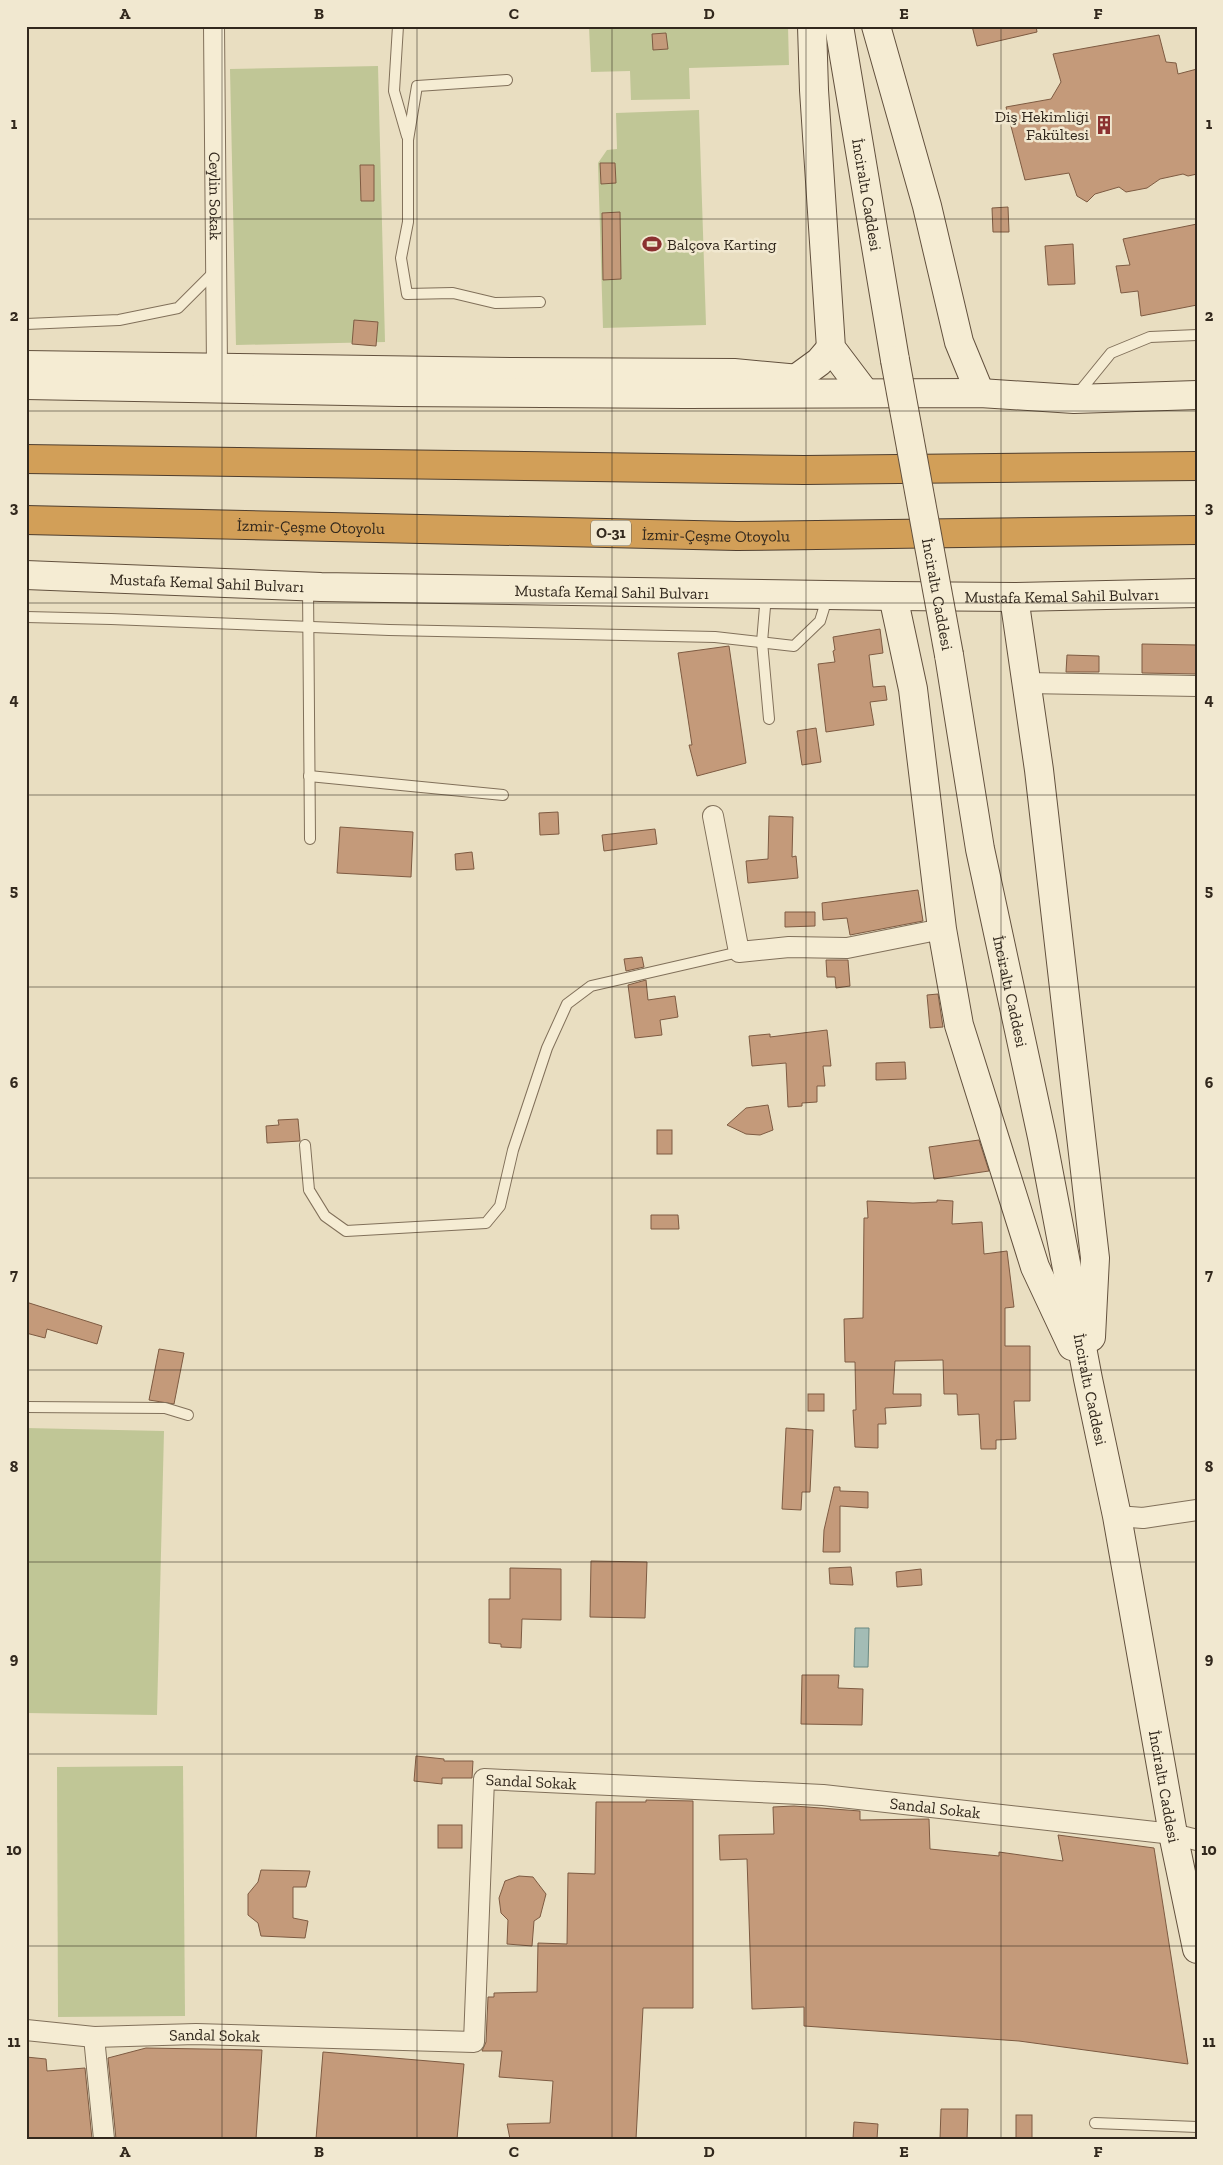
<svg xmlns="http://www.w3.org/2000/svg" width="1223" height="2165" font-family="'Zilla Slab',serif">
  <style>
    .green { fill: #c0c696 }
    .water { fill: #a3bcb5; stroke: #6b8982 }
    .building { fill: #c49a7a; stroke: #7e5b42 }
    .lines { fill: none; stroke-linecap: round; stroke-linejoin: round }
    .lane-casing { stroke: #81705a; stroke-width: 12 }
    .street-casing { stroke: #81705a; stroke-width: 22 }
    .secondary-casing { stroke: #63513e; stroke-width: 30 }
    .highway-casing { stroke: #4f3e2e; stroke-width: 30 }
    .lane { stroke: #f5ecd3; stroke-width: 10 }
    .street { stroke: #f5ecd3; stroke-width: 20 }
    .secondary { stroke: #f5ecd3; stroke-width: 28 }
    .highway { stroke: #d29f58; stroke-width: 28 }
    .secondary-bridge-casing { stroke: #63513e; stroke-width: 30; stroke-linecap: butt }
    .secondary-bridge { stroke: #f5ecd3; stroke-width: 28 }
    .grid { fill: none; stroke: #32281d; stroke-width: 1; stroke-opacity: 0.55 }
    .labels { text-anchor: middle; stroke-width: 5; stroke-linejoin: round; paint-order: stroke }
    .shield { fill: #f1e8d0; stroke: #6b6253; stroke-width: 1 }
    .shield-label { font-size: 15px; font-weight: bold; fill: #32281d }
    .poi-label { font-size: 16px; fill: #32281d; stroke: #f1e8d0; text-anchor: end }
    .street-label { font-size: 16px; fill: #32281d; stroke: #f1e8d0 }
    .neatline { fill: none; stroke: #32281d; stroke-width: 2 }
    .grid-label { font-size: 16px; text-anchor: middle; font-weight: bold; fill: #32281d }
  </style>
  <rect width="100%" height="100%" fill="#e9dec1"/>
  <g class="green">
    <polygon points="589,26 788,26 789,65 689,68 690,99 631,100 630,71 591,72"/>
    <polygon points="378,66 385,342 236,345 230,69"/>
    <polygon points="699,110 706,325 603,328 598,163 607,150 617,149 616,113"/>
    <polygon points="26,1428 164,1431 157,1715 26,1713"/>
    <polygon points="183,1766 185,2016 58,2017 57,1767"/>
  </g>
  <polygon class="water" points="855,1628 869,1628 868,1667 854,1667"/>
  <g class="building">
    <polygon points="972,26 1036,26 1037,32 977,46"/>
    <polygon points="666,33 668,49 653,50 652,34"/>
    <polygon points="1159,35 1166,62 1176,63 1178,74 1197,69 1197,174 1188,176 1183,174 1160,179 1147,188 1126,192 1119,187 1095,194 1087,202 1077,196 1069,173 1025,180 1006,107 1051,99 1061,82 1053,54"/>
    <polygon points="600,163 615,163 616,183 601,184"/>
    <polygon points="360,165 374,165 374,201 361,201"/>
    <polygon points="1008,207 1009,232 993,232 992,208"/>
    <polygon points="620,212 621,279 603,280 602,213"/>
    <polygon points="1197,224 1197,305 1141,316 1138,291 1121,293 1116,266 1130,265 1123,239"/>
    <polygon points="1073,244 1075,284 1048,285 1045,246"/>
    <polygon points="354,320 378,322 376,346 352,344"/>
    <polygon points="880,629 883,653 869,655 873,687 885,686 887,700 870,702 874,725 826,732 818,664 835,662 833,651 835,650 833,637"/>
    <polygon points="1142,644 1197,645 1197,674 1142,673"/>
    <polygon points="729,646 746,763 697,776 689,745 692,745 678,653"/>
    <polygon points="1067,655 1099,656 1099,672 1066,672"/>
    <polygon points="816,728 821,762 802,765 797,731"/>
    <polygon points="558,812 559,834 540,835 539,813"/>
    <polygon points="769,816 793,817 792,857 796,856 798,878 748,883 746,861 768,859"/>
    <polygon points="340,827 413,832 411,877 337,873"/>
    <polygon points="655,829 657,844 604,851 602,835"/>
    <polygon points="472,852 474,869 456,870 455,854"/>
    <polygon points="918,890 923,921 850,935 847,918 823,920 822,903"/>
    <polygon points="785,912 815,912 815,926 785,927"/>
    <polygon points="642,957 644,967 626,971 624,959"/>
    <polygon points="826,960 848,960 850,986 836,988 835,977 827,977"/>
    <polygon points="646,980 648,1000 675,996 678,1017 660,1020 662,1035 635,1038 628,985"/>
    <polygon points="938,994 943,1027 930,1028 927,995"/>
    <polygon points="827,1030 831,1066 823,1066 825,1086 817,1086 817,1102 802,1103 802,1106 788,1107 786,1063 752,1066 749,1036 770,1034 770,1037"/>
    <polygon points="905,1062 906,1079 876,1080 876,1063"/>
    <polygon points="768,1105 773,1130 760,1135 746,1134 727,1125 746,1108"/>
    <polygon points="298,1119 300,1141 267,1143 266,1126 279,1125 278,1120"/>
    <rect x="657" y="1130" width="15" height="24"/>
    <polygon points="979,1140 989,1171 934,1179 929,1147"/>
    <polygon points="937,1200 953,1201 952,1224 982,1222 984,1254 1007,1251 1014,1307 1005,1308 1005,1346 1030,1346 1030,1401 1014,1401 1016,1439 996,1440 996,1449 981,1449 979,1414 958,1415 957,1394 944,1394 943,1360 895,1361 893,1394 921,1394 921,1406 885,1408 886,1424 878,1424 878,1448 855,1447 853,1410 856,1410 855,1362 845,1362 844,1319 863,1318 864,1218 868,1218 867,1201 913,1203 937,1202"/>
    <polygon points="651,1215 678,1215 679,1229 651,1229"/>
    <polygon points="26,1302 102,1326 97,1344 47,1329 45,1338 26,1333"/>
    <polygon points="159,1349 184,1353 174,1404 149,1400"/>
    <rect x="808" y="1394" width="16" height="17"/>
    <polygon points="786,1428 813,1430 810,1492 802,1492 801,1510 782,1509"/>
    <polygon points="834,1487 840,1487 840,1491 868,1492 868,1508 840,1506 840,1552 823,1552 824,1530"/>
    <polygon points="591,1561 647,1562 645,1618 590,1617"/>
    <polygon points="851,1567 853,1585 830,1584 829,1568"/>
    <polygon points="510,1568 561,1569 561,1620 522,1619 521,1648 501,1647 501,1644 489,1643 489,1599 510,1599"/>
    <polygon points="921,1569 922,1585 897,1587 896,1572"/>
    <polygon points="802,1675 839,1675 838,1688 863,1689 862,1725 801,1724"/>
    <polygon points="416,1756 444,1759 444,1761 473,1761 472,1778 442,1778 442,1784 414,1781"/>
    <polygon points="646,1800 693,1801 693,2008 643,2008 636,2139 510,2139 507,2124 550,2123 553,2081 499,2077 502,2051 482,2051 486,2042 488,1997 494,1997 494,1993 537,1992 538,1943 567,1944 568,1873 595,1874 596,1802 646,1802"/>
    <polygon points="794,1806 860,1811 860,1820 929,1819 930,1849 999,1856 999,1852 1063,1861 1058,1835 1154,1848 1188,2064 1019,2041 804,2026 804,2007 752,2009 747,1859 720,1860 719,1835 774,1834 773,1807"/>
    <rect x="438" y="1825" width="24" height="23"/>
    <polygon points="261,1870 310,1871 306,1887 293,1887 293,1918 308,1921 305,1938 261,1936 258,1923 248,1915 248,1894 258,1882"/>
    <polygon points="519,1876 533,1877 546,1894 540,1917 534,1921 532,1946 507,1944 508,1920 501,1913 499,1898 505,1881"/>
    <polygon points="146,2048 262,2050 256,2139 116,2139 108,2058"/>
    <polygon points="323,2052 464,2064 457,2139 316,2139"/>
    <polygon points="26,2057 46,2059 47,2071 85,2068 92,2139 26,2139"/>
    <polygon points="941,2109 968,2109 967,2139 940,2139"/>
    <rect x="1016" y="2115" width="16" height="24"/>
    <polygon points="854,2122 878,2124 877,2139 853,2139"/>
  </g>
  <g class="lines">
    <g class="lane-casing">
      <g id="lane">
        <polyline points="398,26 394,91 407,136"/>
        <polyline points="507,80 417,86 408,140 408,222 401,258 407,294 453,293 495,303 540,302"/>
        <polyline points="26,324 119,320 178,308 215,271"/>
        <polyline points="1076,396 1111,353 1150,337 1197,335"/>
        <polyline points="308,587 310,839"/>
        <polyline points="766,595 762,642 769,719"/>
        <polyline points="26,617 111,619 389,630 715,637 794,646 820,621 828,595"/>
        <polyline points="309,776 503,795"/>
        <polyline points="305,1145 309,1190 325,1216 346,1231 486,1223 500,1206 513,1150 547,1048 567,1004 591,986 739,952"/>
        <polyline points="26,1407 165,1408 188,1415"/>
        <polyline points="1095,2123 1197,2127"/>
      </g>
    </g>
    <g class="street-casing">
      <g id="street">
        <path id="s1" d="M 214,26 L 217,367"/>
        <polyline points="1026,683 1197,686"/>
        <polyline points="713,816 739,952 789,947 847,948 942,929"/>
        <polyline points="1117,1516 1143,1518 1197,1510"/>
        <path id="s2" d="M 26,2030 L 94,2037 L 196,2034 L 474,2042 L 484,1779 L 823,1795 L 1173,1834 L 1197,1840"/>
        <polyline points="94,2037 104,2139"/>
      </g>
    </g>
    <g class="secondary-casing">
      <g id="secondary">
        <polyline points="812,26 814,90 831,348 865,393"/>
        <path id="s3" d="M 839,26 L 895,360"/>
        <polyline points="876,26 927,206 959,342 980,393"/>
        <polyline points="26,365 515,372 734,373 799,379"/>
        <polyline points="797,378 819,362 831,348"/>
        <polyline points="26,385 399,392 685,394 980,393 1074,399 1197,395"/>
        <path id="s4" d="M 26,575 L 321,587 L 893,596 L 1014,597 L 1197,593"/>
        <polyline points="893,596 913,689 942,929 959,1025 1035,1267 1072,1346"/>
        <polyline points="1014,597 1039,770 1095,1258 1091,1337"/>
        <path id="s5" d="M 949,655 L 980,849 L 1042,1137 L 1088,1379 L 1117,1516 L 1173,1834 L 1197,1949"/>
      </g>
    </g>
    <g class="highway-casing">
      <g id="highway">
        <polyline points="26,459 804,470 1197,466"/>
        <path id="s6" d="M 26,520 L 737,536 L 1197,530"/>
      </g>
    </g>
    <use href="#lane" class="lane"/>
    <use href="#street" class="street"/>
    <use href="#secondary" class="secondary"/>
    <use href="#highway" class="highway"/>
    <g class="secondary-bridge-casing">
      <g id="secondary-bridge">
        <path id="s7" d="M 895,360 L 949,655"/>
      </g>
    </g>
    <use href="#secondary-bridge" class="secondary-bridge"/>
  </g>
  <path class="grid" d="M 222,26 L 222,2139M 417,26 L 417,2139M 612,26 L 612,2139M 806,26 L 806,2139M 1001,26 L 1001,2139M 26,219 L 1197,219M 26,411 L 1197,411M 26,603 L 1197,603M 26,795 L 1197,795M 26,987 L 1197,987M 26,1178 L 1197,1178M 26,1370 L 1197,1370M 26,1562 L 1197,1562M 26,1754 L 1197,1754M 26,1946 L 1197,1946"/>
  <defs>
    <g id="building-bare" transform="scale(1.5)"><path d="M-4-6H4V6H1V3H-1V6H-4ZM-2.5-4.3h1.7v1.8h-1.7ZM.8-4.3h1.7v1.8H.8ZM-2.5-1h1.7V.8h-1.7ZM.8-1h1.7V.8H.8Z" fill="#8b3130" stroke="#f1e8d0" stroke-width="2.5" paint-order="stroke"/></g>
    <g id="stadium-bare" transform="scale(1.5)"><path d="M0-5a6.5 5 0 1 0 0 10a6.5 5 0 1 0 0-10ZM-3.5-1.8h7v3.6h-7Z" fill="#8b3130" stroke="#f1e8d0" stroke-width="2.5" paint-order="stroke"/></g>
  </defs>
  <g fill-rule="evenodd">
    <use href="#building-bare" x="1104" y="125"/>
    <use href="#stadium-bare" x="652" y="244"/>
  </g>
  <g class="labels">
    <rect class="shield" x="591" y="520.5" width="40" height="25" rx="4"/>
    <g class="shield-label">
      <text x="611" y="538">O-31</text>
    </g>
    <g class="poi-label">
      <text x="1089" y="122">Diş Hekimliği<tspan x="1089" dy="18">Fakültesi</tspan></text>
      <text x="667" y="250" text-anchor="start">Balçova Karting</text>
    </g>
    <g class="street-label">
      <text dy="6" stroke="none"><textPath href="#s3" startOffset="171">İnciraltı Caddesi</textPath></text>
      <text dy="6" stroke="none"><textPath href="#s1" startOffset="170">Ceylin Sokak</textPath></text>
      <text dy="6" stroke="none"><textPath href="#s6" startOffset="285">İzmir-Çeşme Otoyolu</textPath></text>
      <text dy="6" stroke="none"><textPath href="#s6" startOffset="690">İzmir-Çeşme Otoyolu</textPath></text>
      <text dy="6" stroke="none"><textPath href="#s4" startOffset="181">Mustafa Kemal Sahil Bulvarı</textPath></text>
      <text dy="6" stroke="none"><textPath href="#s4" startOffset="586">Mustafa Kemal Sahil Bulvarı</textPath></text>
      <text dy="6" stroke="none"><textPath href="#s7" startOffset="238">İnciraltı Caddesi</textPath></text>
      <text dy="6" stroke="none"><textPath href="#s4" startOffset="1036">Mustafa Kemal Sahil Bulvarı</textPath></text>
      <text dy="6" stroke="none"><textPath href="#s5" startOffset="342">İnciraltı Caddesi</textPath></text>
      <text dy="6" stroke="none"><textPath href="#s5" startOffset="748">İnciraltı Caddesi</textPath></text>
      <text dy="6" stroke="none"><textPath href="#s2" startOffset="759">Sandal Sokak</textPath></text>
      <text dy="6" stroke="none"><textPath href="#s5" startOffset="1152">İnciraltı Caddesi</textPath></text>
      <text dy="6" stroke="none"><textPath href="#s2" startOffset="1164">Sandal Sokak</textPath></text>
      <text dy="6" stroke="none"><textPath href="#s2" startOffset="189">Sandal Sokak</textPath></text>
    </g>
  </g>
  <rect width="1223" height="2165" fill="none" stroke="#f1e8d0" stroke-width="55"/>
  <rect x="28" y="28" width="1168" height="2110" class="neatline"/>
  <g class="grid-label">
    <text x="125" y="19">A</text>
    <text x="319" y="19">B</text>
    <text x="514" y="19">C</text>
    <text x="709" y="19">D</text>
    <text x="904" y="19">E</text>
    <text x="1098" y="19">F</text>
    <text x="14" y="129">1</text>
    <text x="1209" y="129">1</text>
    <text x="14" y="321">2</text>
    <text x="1209" y="321">2</text>
    <text x="14" y="513">3</text>
    <text x="1209" y="513">3</text>
    <text x="14" y="705">4</text>
    <text x="1209" y="705">4</text>
    <text x="14" y="896">5</text>
    <text x="1209" y="896">5</text>
    <text x="14" y="1088">6</text>
    <text x="1209" y="1088">6</text>
    <text x="14" y="1280">7</text>
    <text x="1209" y="1280">7</text>
    <text x="14" y="1472">8</text>
    <text x="1209" y="1472">8</text>
    <text x="14" y="1664">9</text>
    <text x="1209" y="1664">9</text>
    <text x="14" y="1855">10</text>
    <text x="1209" y="1855">10</text>
    <text x="14" y="2047">11</text>
    <text x="1209" y="2047">11</text>
    <text x="125" y="2157">A</text>
    <text x="319" y="2157">B</text>
    <text x="514" y="2157">C</text>
    <text x="709" y="2157">D</text>
    <text x="904" y="2157">E</text>
    <text x="1098" y="2157">F</text>
  </g>
</svg>
